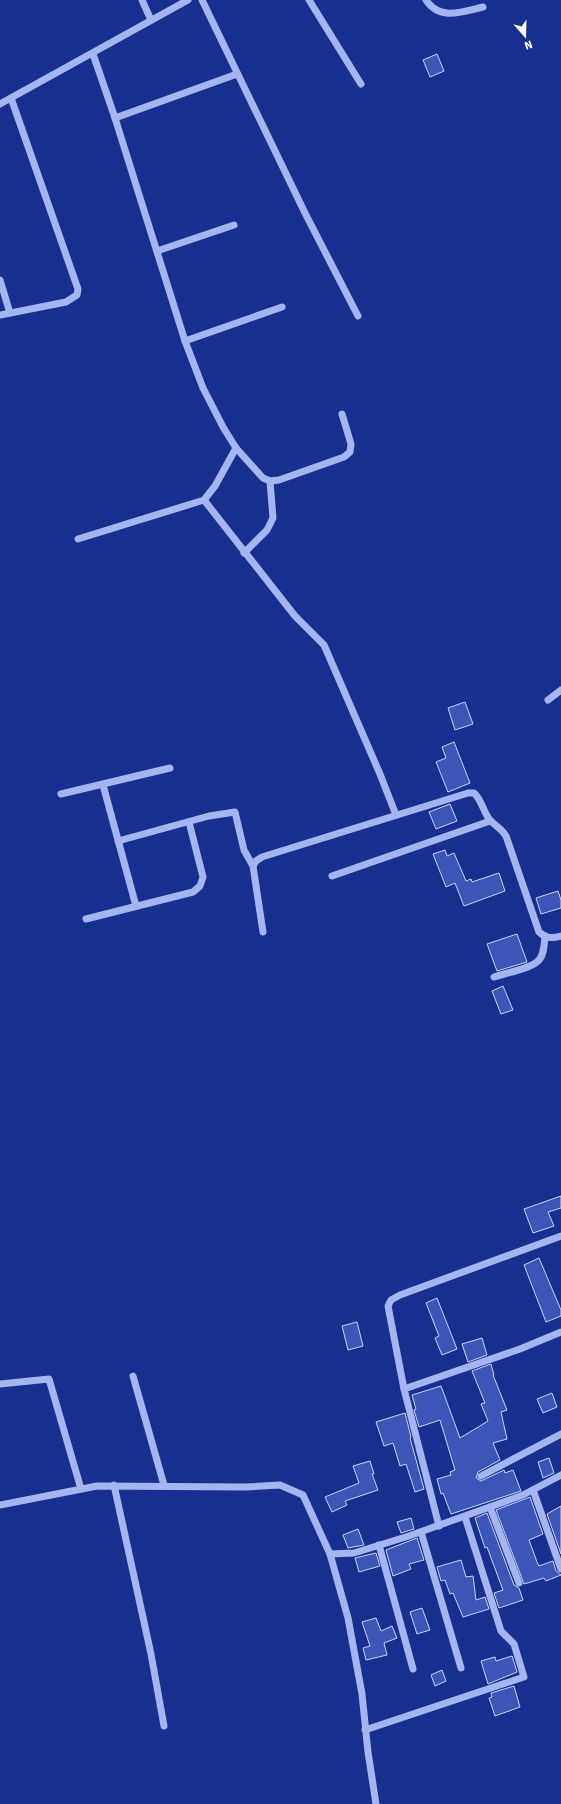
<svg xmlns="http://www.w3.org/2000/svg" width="561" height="1804" font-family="Signika,sans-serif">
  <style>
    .building { fill: #3b56b7; stroke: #cad5fb }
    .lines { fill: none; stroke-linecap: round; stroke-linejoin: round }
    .minor { stroke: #a4b5f0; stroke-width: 7 }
  </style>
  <rect width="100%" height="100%" fill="#173090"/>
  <g class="building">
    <polygon points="437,54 444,71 430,77 423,60"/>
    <polygon points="465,702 473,724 455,730 448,708"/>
    <polygon points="454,742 470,783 448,792 436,762 446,758 442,747"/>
    <polygon points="450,804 457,821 436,829 429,812"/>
    <polygon points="445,850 447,856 454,853 466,881 471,879 472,882 499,873 505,891 464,906 455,883 446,887 433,854"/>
    <polygon points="558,891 561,900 561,908 541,914 536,898"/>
    <polygon points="517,934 527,962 497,971 487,944"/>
    <polygon points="503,986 513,1010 501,1014 492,991"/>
    <polygon points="561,1196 561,1208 548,1212 554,1226 533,1233 524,1209"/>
    <polygon points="539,1258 561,1310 561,1316 546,1322 524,1265"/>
    <polygon points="437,1298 457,1349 442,1355 435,1338 439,1336 426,1303"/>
    <polygon points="357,1322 363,1346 348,1350 342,1326"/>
    <polygon points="482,1338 487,1355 468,1362 462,1344"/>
    <polygon points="491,1364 494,1375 493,1375 507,1410 501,1412 507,1439 493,1443 500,1460 478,1472 476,1478 481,1481 504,1470 505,1473 513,1470 521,1491 451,1514 443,1493 441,1494 437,1479 451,1475 450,1472 455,1470 440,1420 419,1427 414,1410 416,1409 412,1395 441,1386 460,1438 488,1421 481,1404 485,1403 472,1371"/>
    <polygon points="552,1393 557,1407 543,1413 537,1399"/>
    <polygon points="405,1413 411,1437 410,1438 424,1489 415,1492 406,1464 400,1466 393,1443 384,1446 376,1422"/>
    <polygon points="549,1458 554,1473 543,1478 538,1462"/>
    <polygon points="370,1461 374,1474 372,1474 378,1490 345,1501 347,1505 332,1512 325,1497 359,1483 353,1466"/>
    <polygon points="530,1497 543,1534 529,1540 537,1562 539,1566 553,1561 556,1571 561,1575 546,1581 544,1578 524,1584 496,1510"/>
    <polygon points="561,1506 561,1554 547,1514"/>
    <polygon points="487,1513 514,1585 519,1588 523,1600 499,1608 494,1593 503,1590 487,1547 485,1548 475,1518"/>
    <polygon points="411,1518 414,1529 401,1533 397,1522"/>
    <polygon points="358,1529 364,1545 348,1548 343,1535"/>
    <polygon points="417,1538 424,1560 409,1564 411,1569 393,1576 386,1550"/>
    <polygon points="376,1553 380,1566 359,1572 355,1558"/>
    <polygon points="461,1560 466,1577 473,1576 476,1600 485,1597 489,1609 463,1617 453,1593 450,1594 445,1580 441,1581 437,1567"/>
    <polygon points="422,1608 430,1630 417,1634 410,1612"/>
    <polygon points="376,1618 381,1631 392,1626 397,1638 384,1643 387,1655 366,1660 363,1648 370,1646 362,1622"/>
    <polygon points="512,1656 517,1672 488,1684 481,1661 495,1657 496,1661"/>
    <polygon points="442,1670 446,1681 435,1686 431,1675"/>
    <polygon points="514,1686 520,1707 495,1716 489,1698 492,1697 491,1693"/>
  </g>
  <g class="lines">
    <g class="minor">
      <polyline points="142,0 151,20"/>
      <polyline points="202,0 305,213 358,316"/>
      <polyline points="309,0 361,84"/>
      <path d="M 426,0 C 440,21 462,12 483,7"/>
      <polyline points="93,54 115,118 185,341 203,388 223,427 236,448 263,478 270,481 279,480 344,457 350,452 351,444 342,414"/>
      <polyline points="0,104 188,0"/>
      <polyline points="115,118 237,74"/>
      <polyline points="157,251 234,225"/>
      <polyline points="0,280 10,313"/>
      <polyline points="0,315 66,302 77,295 78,289 11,98"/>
      <polyline points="185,341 282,307"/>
      <polyline points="204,500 295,616 324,645 380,774 396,815"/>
      <polyline points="78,539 204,500 215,486 236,448"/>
      <polyline points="244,553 267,530 273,518 270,481"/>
      <polyline points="548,700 561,690"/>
      <polyline points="103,785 136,906"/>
      <polyline points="61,794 170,768"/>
      <polyline points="118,841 209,816 235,812 244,850 253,866"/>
      <polyline points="332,876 490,821"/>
      <polyline points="86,919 193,892 200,886 203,877 189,822"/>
      <path d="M 263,932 L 253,866 L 256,861 L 262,857 L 468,793 L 474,793 C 482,800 483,812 490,820 C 495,826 501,828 506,836 L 539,932 C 546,938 551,939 561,936"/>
      <path d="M 494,977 C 505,973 530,969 538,961 C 544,956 544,945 545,937"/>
      <polyline points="133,1376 164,1485"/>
      <polyline points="0,1384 49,1379 81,1489"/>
      <polyline points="404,1389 520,1349 561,1332"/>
      <polyline points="481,1476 561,1434"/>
      <polyline points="114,1485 151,1654 164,1726"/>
      <polyline points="533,1490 561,1569"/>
      <polyline points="0,1505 97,1486 246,1487 280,1485 303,1495 330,1554 348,1618 362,1694 368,1752 376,1804"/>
      <polyline points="490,1507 519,1583"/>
      <polyline points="439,1526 404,1389 388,1306 391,1300 400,1295 561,1236"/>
      <polyline points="421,1532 461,1668"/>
      <polyline points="379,1545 413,1669"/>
      <polyline points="330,1554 354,1553 409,1536 523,1495 561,1475"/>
      <polyline points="365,1730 524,1677 514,1644 501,1631 465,1517"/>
    </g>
  </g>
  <g transform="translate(525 36) rotate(160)" stroke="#173090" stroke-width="3" paint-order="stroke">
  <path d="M0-3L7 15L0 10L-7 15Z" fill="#ffffff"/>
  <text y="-6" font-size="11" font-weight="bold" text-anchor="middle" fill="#ffffff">N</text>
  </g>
</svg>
